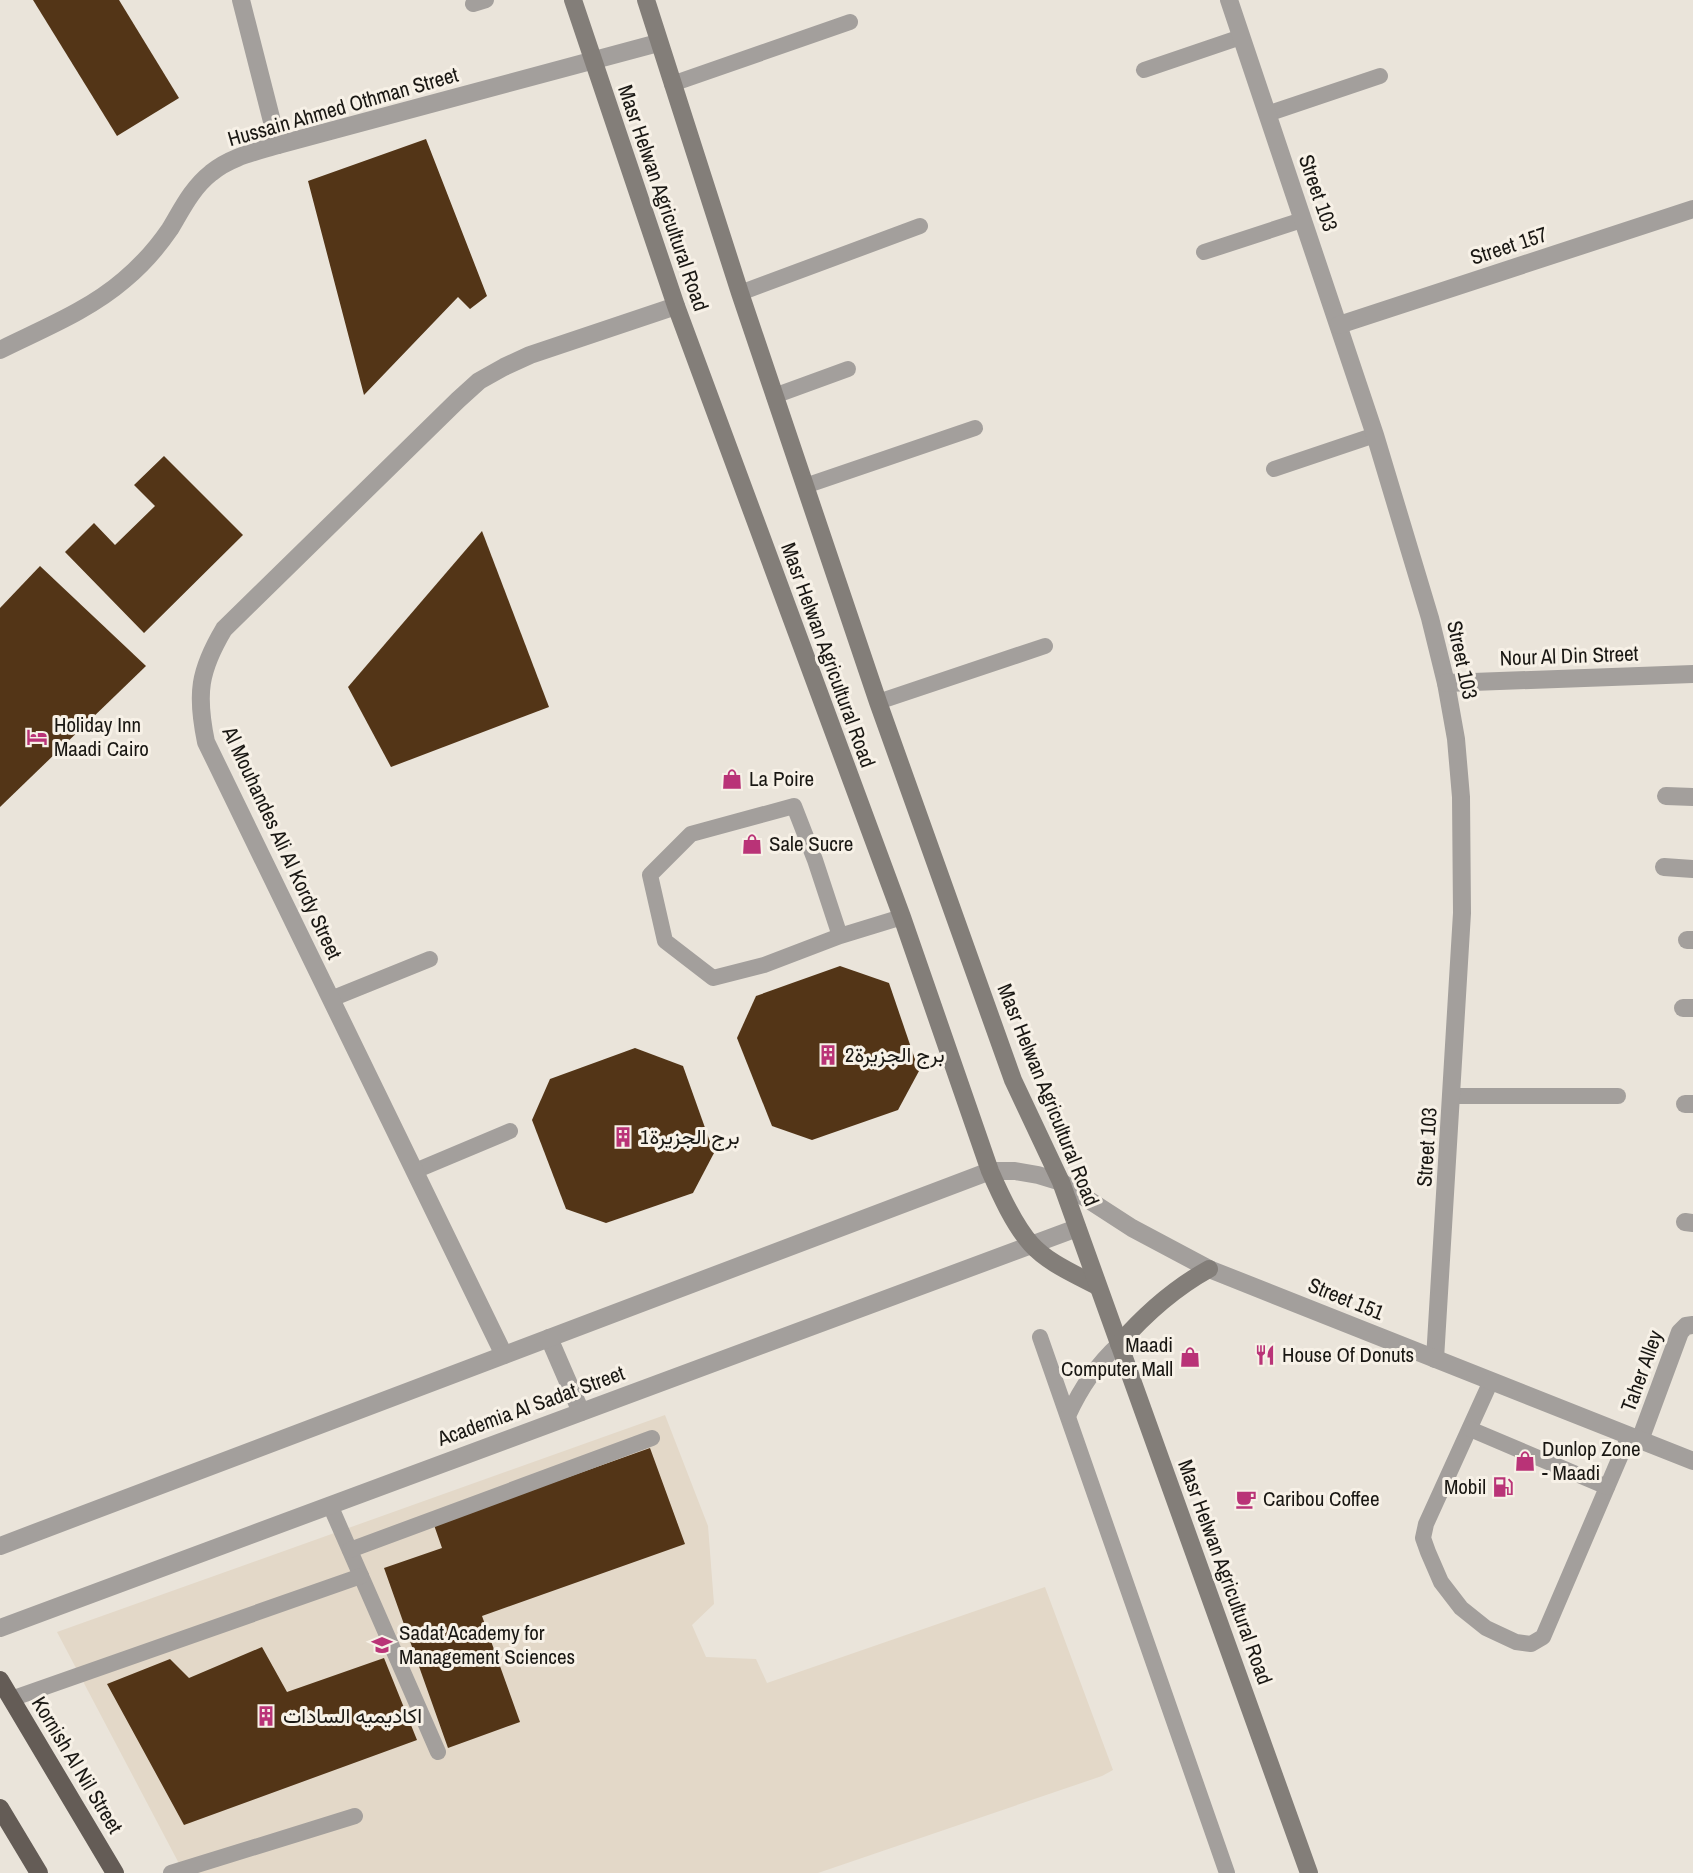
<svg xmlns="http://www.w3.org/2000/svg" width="1693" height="1873" font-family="'Archivo Narrow',Vazirmatn,sans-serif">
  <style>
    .built { fill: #e3d8c8 }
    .building { fill: #533517 }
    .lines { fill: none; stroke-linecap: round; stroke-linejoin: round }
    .service { stroke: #a39f9c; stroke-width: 16 }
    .minor { stroke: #a39f9c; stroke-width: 18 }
    .tertiary { stroke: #a39f9c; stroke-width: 18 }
    .secondary { stroke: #837e79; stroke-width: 18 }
    .trunk { stroke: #645c56; stroke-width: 18 }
    .labels { text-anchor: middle; stroke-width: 6; stroke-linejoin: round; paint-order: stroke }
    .street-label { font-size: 21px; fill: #191713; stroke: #f7f1e7 }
    .poi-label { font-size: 21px; fill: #191713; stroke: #f7f1e7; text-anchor: start }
  </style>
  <rect width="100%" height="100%" fill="#eae4da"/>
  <polygon class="built" points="665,1415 708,1526 714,1604 692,1625 706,1657 756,1659 767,1683 1045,1587 1113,1770 1102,1776 818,1873 184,1873 57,1632"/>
  <g class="building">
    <polygon points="33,0 119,0 179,98 117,136"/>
    <polygon points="426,139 487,296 470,309 458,297 364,395 308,181"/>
    <polygon points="164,456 243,535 144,633 65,552 94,523 115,545 155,506 134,485"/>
    <polygon points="482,531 549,707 391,767 348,687"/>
    <polygon points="40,566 146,666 0,807 0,608"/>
    <polygon points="840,966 889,983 919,1071 898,1110 812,1140 772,1126 737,1038 756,996"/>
    <polygon points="635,1048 683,1066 714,1153 693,1193 606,1223 566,1209 532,1120 550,1079"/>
    <polygon points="650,1448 685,1544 482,1616 520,1722 448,1748 384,1568 442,1548 434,1525"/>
    <polygon points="262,1647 287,1692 384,1658 417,1740 184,1825 107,1684 170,1659 189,1678"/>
  </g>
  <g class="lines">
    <g class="service">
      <polyline points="473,4 486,0"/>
      <polyline points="1144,70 1241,37"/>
      <polyline points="672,84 850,22"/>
      <polyline points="1267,114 1380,76"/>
      <polyline points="1204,252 1302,220"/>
      <polyline points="740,293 920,226"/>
      <polyline points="774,396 848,369"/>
      <polyline points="1274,469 1375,435"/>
      <polyline points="805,486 975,428"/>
      <polyline points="878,702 1045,646"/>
      <polyline points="840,936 815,860 794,806 691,834 650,875 665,941 713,978 764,965 840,936 902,917"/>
      <polyline points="331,999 430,959"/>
      <polyline points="1453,1096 1618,1096"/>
      <polyline points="415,1171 510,1131"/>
      <polyline points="1040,1337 1227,1873"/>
      <polyline points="1491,1381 1426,1524 1423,1538 1428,1552 1441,1582 1461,1608 1486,1628 1516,1642 1531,1644 1543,1637 1629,1436"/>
      <path d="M 1068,1416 C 1081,1387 1096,1365 1119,1344"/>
      <polyline points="1470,1429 1607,1487"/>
      <polyline points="330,1505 438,1752"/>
      <polyline points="350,1550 652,1438"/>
      <polyline points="11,1699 361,1576"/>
      <polyline points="171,1873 355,1816"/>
    </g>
    <g class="minor">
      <polyline points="241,0 278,145"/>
      <polyline points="1229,0 1375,435 1430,618 1446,683 1456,739 1461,797 1462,913 1435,1359"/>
      <polyline points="1339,325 1693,209"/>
      <path d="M 0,350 C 42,329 88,311 124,280 C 142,265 157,248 170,229 C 182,209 192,188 211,173 C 230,157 255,152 278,145 L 658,43"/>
      <polyline points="1446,683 1693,674"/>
      <polyline points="1666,796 1693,797"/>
      <polyline points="1664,867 1693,869"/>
      <polyline points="1687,940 1693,940"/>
      <polyline points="1683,1008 1693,1008"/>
      <polyline points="1685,1104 1693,1104"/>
      <polyline points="1685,1222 1693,1223"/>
      <path d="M 504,1355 L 206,742 C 196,694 199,671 224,629 L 458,400 L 479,381 L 504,367 L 530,355 L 676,306"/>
      <polyline points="1640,1440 1680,1332 1686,1326 1693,1325"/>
    </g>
    <g class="tertiary">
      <polyline points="549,1338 581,1412"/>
      <polyline points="0,1546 990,1171 1015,1171 1038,1175 1061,1182 1132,1228 1209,1269 1693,1461"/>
      <polyline points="0,1628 1077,1228"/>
    </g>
    <g class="secondary">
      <path d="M 573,0 L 676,306 L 902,917 L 990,1171 C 1000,1194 1014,1225 1031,1244 C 1048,1263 1075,1274 1097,1286"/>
      <polyline points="646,0 740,293 878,702 1013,1080 1061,1182 1309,1873"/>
      <path d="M 1119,1344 C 1146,1313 1173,1289 1209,1269"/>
    </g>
    <g class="trunk">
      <polyline points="0,1680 115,1873"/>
      <polyline points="0,1808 39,1873"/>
    </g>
  </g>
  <defs>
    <g id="hotel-bare" transform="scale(1.62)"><path d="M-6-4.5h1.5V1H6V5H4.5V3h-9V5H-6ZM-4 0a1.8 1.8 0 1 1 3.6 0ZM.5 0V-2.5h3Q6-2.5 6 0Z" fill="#b93377" stroke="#f7f1e7" stroke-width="2.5" paint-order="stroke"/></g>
    <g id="shop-bare" transform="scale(1.62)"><path d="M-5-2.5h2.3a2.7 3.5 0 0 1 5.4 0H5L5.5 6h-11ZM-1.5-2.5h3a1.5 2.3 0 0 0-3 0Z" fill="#b93377" stroke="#f7f1e7" stroke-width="2.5" paint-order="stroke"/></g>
    <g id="building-bare" transform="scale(1.62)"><path d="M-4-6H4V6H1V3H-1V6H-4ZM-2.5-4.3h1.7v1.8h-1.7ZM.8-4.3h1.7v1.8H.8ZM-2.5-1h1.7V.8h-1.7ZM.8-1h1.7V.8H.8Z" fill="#b93377" stroke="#f7f1e7" stroke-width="2.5" paint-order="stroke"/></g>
    <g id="restaurant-bare" transform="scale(1.62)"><path d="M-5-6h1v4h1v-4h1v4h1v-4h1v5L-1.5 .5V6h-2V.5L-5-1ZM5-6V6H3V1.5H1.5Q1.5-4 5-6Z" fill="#b93377" stroke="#f7f1e7" stroke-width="2.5" paint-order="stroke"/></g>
    <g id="fuel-bare" transform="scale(1.62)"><path d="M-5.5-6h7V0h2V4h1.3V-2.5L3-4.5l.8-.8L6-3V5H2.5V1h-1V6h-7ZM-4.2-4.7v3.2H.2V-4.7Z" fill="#b93377" stroke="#f7f1e7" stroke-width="2.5" paint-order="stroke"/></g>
    <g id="cafe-bare" transform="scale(1.62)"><path d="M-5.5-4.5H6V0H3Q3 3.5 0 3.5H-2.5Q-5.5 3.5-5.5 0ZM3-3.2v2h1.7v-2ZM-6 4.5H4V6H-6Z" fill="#b93377" stroke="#f7f1e7" stroke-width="2.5" paint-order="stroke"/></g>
    <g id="university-bare" transform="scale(1.62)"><path d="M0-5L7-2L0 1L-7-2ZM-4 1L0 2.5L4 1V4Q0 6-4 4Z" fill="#b93377" stroke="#f7f1e7" stroke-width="2.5" paint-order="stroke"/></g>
  </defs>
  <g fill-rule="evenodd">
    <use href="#hotel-bare" x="37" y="737"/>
    <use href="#shop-bare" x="732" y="779"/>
    <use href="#shop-bare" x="752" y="844"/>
    <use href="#building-bare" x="828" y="1055"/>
    <use href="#building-bare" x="623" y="1137"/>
    <use href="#restaurant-bare" x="1265" y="1355"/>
    <use href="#shop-bare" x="1190" y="1357"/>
    <use href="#shop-bare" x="1525" y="1461"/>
    <use href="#fuel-bare" x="1503" y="1487"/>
    <use href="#cafe-bare" x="1246" y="1499"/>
    <use href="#university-bare" x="382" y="1645"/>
    <use href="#building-bare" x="266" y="1716"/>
  </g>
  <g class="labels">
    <g class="street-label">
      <text transform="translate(343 107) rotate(-16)" y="7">Hussain Ahmed Othman Street</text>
      <text transform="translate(1318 193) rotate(71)" y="7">Street 103</text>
      <text transform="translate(663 198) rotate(71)" y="7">Masr Helwan Agricultural Road</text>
      <text transform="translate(1509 246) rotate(-18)" y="7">Street 157</text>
      <text transform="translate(828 655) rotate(70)" y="7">Masr Helwan Agricultural Road</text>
      <text transform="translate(1569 656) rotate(-2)" y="7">Nour Al Din Street</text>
      <text transform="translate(1462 660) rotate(78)" y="7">Street 103</text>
      <text transform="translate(282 843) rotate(65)" y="7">Al Mouhandes Ali Al Kordy Street</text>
      <text transform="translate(1048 1095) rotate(68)" y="7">Masr Helwan Agricultural Road</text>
      <text transform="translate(1427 1147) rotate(-86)" y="7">Street 103</text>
      <text transform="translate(1346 1299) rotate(22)" y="7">Street 151</text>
      <text transform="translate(1642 1371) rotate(-70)" y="7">Taher Alley</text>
      <text transform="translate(531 1406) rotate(-20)" y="7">Academia Al Sadat Street</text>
      <text transform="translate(1225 1572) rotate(70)" y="7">Masr Helwan Agricultural Road</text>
      <text transform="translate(77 1765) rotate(59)" y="7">Kornish Al Nil Street</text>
    </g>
    <g class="poi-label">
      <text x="54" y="732">Holiday Inn<tspan x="54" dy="24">Maadi Cairo</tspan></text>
      <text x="749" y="786">La Poire</text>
      <text x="769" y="851">Sale Sucre</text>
      <text x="845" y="1062">برج الجزيرة2</text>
      <text x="640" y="1144">برج الجزيرة1</text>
      <text x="1173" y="1352" text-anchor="end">Maadi<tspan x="1173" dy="24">Computer Mall</tspan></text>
      <text x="1282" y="1362">House Of Donuts</text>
      <text x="1542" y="1456">Dunlop Zone<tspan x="1542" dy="24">- Maadi</tspan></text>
      <text x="1486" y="1494" text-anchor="end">Mobil</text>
      <text x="1263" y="1506">Caribou Coffee</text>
      <text x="399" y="1640">Sadat Academy for<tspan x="399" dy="24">Management Sciences</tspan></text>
      <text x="283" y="1723">اكاديميه السادات</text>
    </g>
  </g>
</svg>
